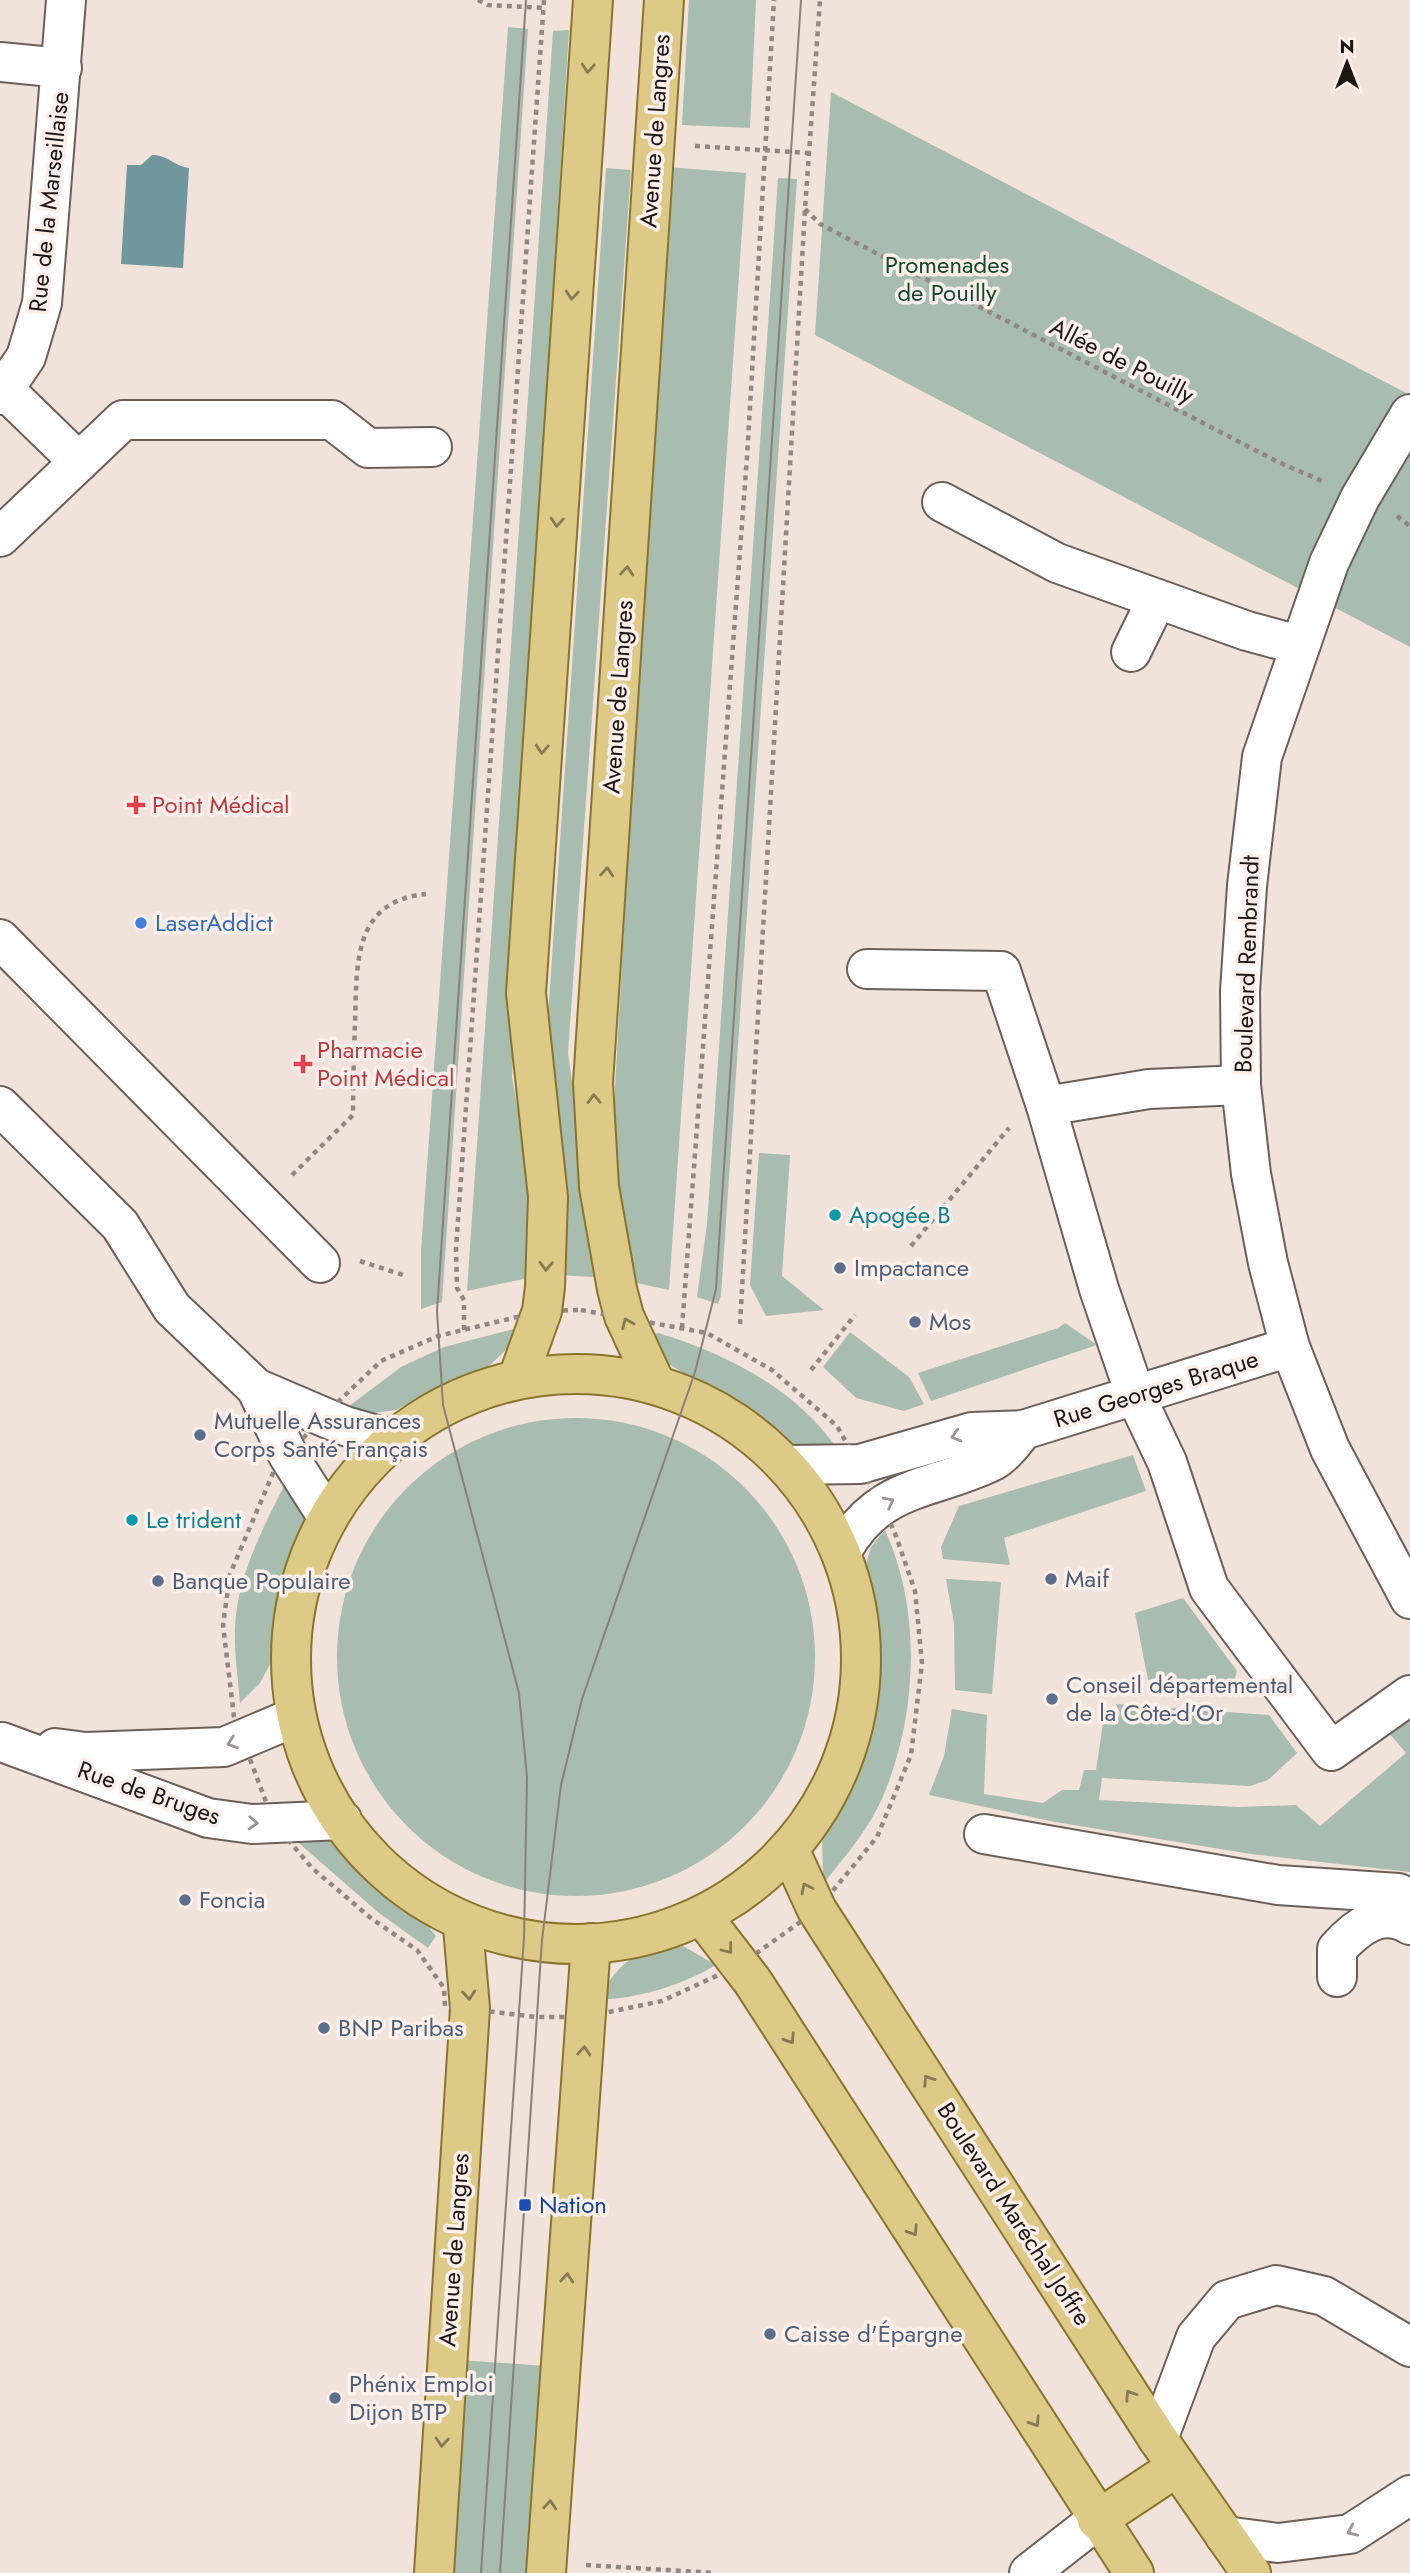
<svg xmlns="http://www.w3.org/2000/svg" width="1410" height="2573" font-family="Jost,sans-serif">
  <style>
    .green { fill: #a8bdaf }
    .water { fill: #71989c }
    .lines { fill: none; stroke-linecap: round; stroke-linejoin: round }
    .minor-casing { stroke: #6c5f59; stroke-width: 42 }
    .major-casing { stroke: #8a742b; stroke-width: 42 }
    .path { stroke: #928782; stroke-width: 4.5; stroke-dasharray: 5 5; stroke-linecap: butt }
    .minor { stroke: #fff; stroke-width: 38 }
    .major { stroke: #ddca87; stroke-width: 38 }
    .tram { stroke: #8b7f7b; stroke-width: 2 }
    .oneway { stroke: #867953 }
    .oneway2 { stroke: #999695 }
    .health-dot { fill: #e0444e; stroke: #fdf0eb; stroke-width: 2.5 }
    .shop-dot { fill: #3f7fe0; stroke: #fdf0eb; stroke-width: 2.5 }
    .culture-dot { fill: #0f9aa8; stroke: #fdf0eb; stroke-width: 2.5 }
    .service-dot { fill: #5c6f8a; stroke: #fdf0eb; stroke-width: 2.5 }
    .transit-dot { fill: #1a4fb4; stroke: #fdf0eb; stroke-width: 2.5 }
    .labels { text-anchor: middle; stroke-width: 7; stroke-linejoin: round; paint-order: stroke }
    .street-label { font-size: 24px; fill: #1c1614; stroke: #fdf0eb }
    .park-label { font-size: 24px; fill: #15492d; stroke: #fdf0eb }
    .health-label { font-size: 24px; fill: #be3a42; stroke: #fdf0eb; text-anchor: start }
    .shop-label { font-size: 24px; fill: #366cbe; stroke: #fdf0eb; text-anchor: start }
    .culture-label { font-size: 24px; fill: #0d838f; stroke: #fdf0eb; text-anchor: start }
    .service-label { font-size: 24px; fill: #4e5e75; stroke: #fdf0eb; text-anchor: start }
    .transit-label { font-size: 24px; fill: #164399; stroke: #fdf0eb; text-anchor: start }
  </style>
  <rect width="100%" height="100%" fill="#f2e2dc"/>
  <g class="green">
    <polygon points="689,0 756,0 750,128 682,125"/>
    <polygon points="508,27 528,29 442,1302 421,1309 421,1251"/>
    <path d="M 569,30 L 535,585 L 512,1077 C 525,1144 531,1210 528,1278 L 467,1291 L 553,31 Z"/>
    <polygon points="831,92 1410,395 1410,647 815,335"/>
    <polygon points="667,167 746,173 669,1290 628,1281 611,1158"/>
    <polygon points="606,168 631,170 568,1053 599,1276 593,1277 556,1275 543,1090"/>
    <polygon points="778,178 797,179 721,1295 718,1304 697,1297 707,1224"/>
    <polygon points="759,1153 790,1155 782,1276 824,1310 766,1316 750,1285"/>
    <polygon points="1065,1323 1097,1345 931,1401 918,1373 1058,1328"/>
    <polygon points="514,1329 508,1348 483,1372 451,1380 396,1410 351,1416 341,1412 401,1367 444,1347"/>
    <polygon points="850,1332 909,1377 924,1404 904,1411 856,1398 823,1367"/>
    <path d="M 658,1333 C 727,1354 797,1389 838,1450 L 794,1447 L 782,1440 L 733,1403 L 662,1360 L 644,1336 Z"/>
    <circle cx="576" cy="1657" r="239"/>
    <polygon points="1133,1455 1146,1491 1004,1538 1010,1565 943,1559 941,1547 959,1506"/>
    <path d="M 285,1484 L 308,1514 L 286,1583 L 279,1647 L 260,1683 L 240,1703 C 238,1678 234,1652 235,1627 C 237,1577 263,1528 285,1484 Z"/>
    <path d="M 885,1530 C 923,1613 917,1719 881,1801 C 867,1831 844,1858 823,1884 L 822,1829 L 854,1767 L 871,1673 L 871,1628 L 864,1571 L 871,1547 Z"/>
    <polygon points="946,1579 1001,1582 992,1694 955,1690 954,1624"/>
    <polygon points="1183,1598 1237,1671 1234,1681 1217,1685 1148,1680 1135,1613"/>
    <polygon points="1116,1704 1269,1715 1297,1753 1268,1780 1250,1786 1102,1778 1099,1800 1239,1807 1296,1805 1320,1826 1406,1753 1382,1725 1410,1707 1410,1872 1251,1854 1055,1822 929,1795 944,1756 952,1709 987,1715 984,1794 1043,1803 1062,1790 1079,1790 1084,1770 1096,1770 1103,1724 1115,1724 1120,1713"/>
    <polygon points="320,1836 340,1846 429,1927 436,1936 428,1948 379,1913 293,1838"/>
    <path d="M 683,1946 L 716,1965 C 680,1986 640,1998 598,2000 C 621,1957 637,1951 683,1946 Z"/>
    <polygon points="460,2360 546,2366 532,2573 446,2573"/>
  </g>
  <path class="water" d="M 152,155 C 168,155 174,166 189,168 L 183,268 L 121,264 L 127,165 L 141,165 Z"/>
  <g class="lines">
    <g class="minor-casing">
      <g id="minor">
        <polyline points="0,62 62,68"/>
        <polyline points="5,390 79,462"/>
        <polyline points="0,395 26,357 42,303 66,0"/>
        <polyline points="1410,414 1360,498 1329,563 1262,757 1247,886 1240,991 1241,1085 1251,1174 1268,1263 1290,1347 1330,1449 1410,1599"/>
        <polyline points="942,502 1057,563 1247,631 1299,645"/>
        <polyline points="0,537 123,420 332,420 368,448 432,447"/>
        <polyline points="1131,652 1157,599"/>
        <polyline points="0,939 320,1263"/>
        <polyline points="867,969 1001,971 1046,1106 1149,1089 1241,1085"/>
        <polyline points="0,1106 120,1225 172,1308 256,1388 345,1426 394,1440"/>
        <polyline points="1046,1106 1099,1289 1136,1397 1167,1462 1209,1588 1331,1751 1410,1695"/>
        <polyline points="256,1388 288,1455 328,1518"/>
        <polyline points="786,1465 860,1464 972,1432 1023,1430 1290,1347"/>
        <path d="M 843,1549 C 881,1483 932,1491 993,1461 C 1004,1455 1015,1440 1023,1430"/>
        <polyline points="2,1742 208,1818 252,1824 342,1820"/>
        <polyline points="55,1748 86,1752 224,1747 295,1717"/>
        <polyline points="984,1834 1278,1885 1398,1893 1410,1898"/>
        <path d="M 1337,1977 L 1337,1949 C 1356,1928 1381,1907 1410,1925"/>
        <polyline points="1158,2439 1196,2337 1227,2300 1276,2285 1324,2296 1410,2347"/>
        <polyline points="1225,2536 1278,2543 1350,2534 1410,2495"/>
        <polyline points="1029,2573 1097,2520"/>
      </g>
    </g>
    <g class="major-casing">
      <g id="major">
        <circle cx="576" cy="1659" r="285"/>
        <polyline points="518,1378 542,1311 545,1287 548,1197 526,993 593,0"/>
        <polyline points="656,1385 624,1316 617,1289 599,1187 593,1083 664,0"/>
        <polyline points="789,1849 817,1910 1158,2439 1251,2573"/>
        <polyline points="703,1917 753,1982 1134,2573"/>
        <polyline points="1097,2520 1177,2467"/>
        <polyline points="434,2573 470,2008 463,1927"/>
        <polyline points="546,2573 591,1943"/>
      </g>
    </g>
    <g class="path">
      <polyline points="478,0 488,5 545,8"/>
      <polyline points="695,146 810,153"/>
      <polyline points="805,209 820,224 1278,462 1322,481"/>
      <polyline points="1397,516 1410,526"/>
      <path d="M 292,1175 L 353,1115 C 353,1084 354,1053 355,1023 C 357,965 352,901 426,894"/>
      <polyline points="911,1246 1009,1128"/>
      <polyline points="360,1261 406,1276"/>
      <polygon points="581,1310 707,1333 772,1370 837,1426 882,1505 896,1536 915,1591 922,1663 911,1755 877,1837 817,1910 740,1965 662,2001 585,2017 536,2017 445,2006 444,1988 417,1950 372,1919 312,1868 274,1823 234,1717 223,1625 230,1574 274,1471 322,1417 381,1361 438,1336 542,1311"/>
      <polyline points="740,1324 805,209 820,0"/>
      <polyline points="682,1328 747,457 774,0"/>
      <polyline points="464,1330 464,1300 457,1288 456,1249 544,0"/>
      <polyline points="811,1370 855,1315"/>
      <polyline points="586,2565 714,2573"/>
    </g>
    <use href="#minor" class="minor"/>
    <use href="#major" class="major"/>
    <g class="tram">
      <polyline points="481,2573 524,1938 527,1777 519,1693 443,1405 437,1311 526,0"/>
      <polyline points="500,2573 542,1940 561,1785 582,1699 695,1372 716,1289 801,0"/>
    </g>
  </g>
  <defs><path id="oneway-chevron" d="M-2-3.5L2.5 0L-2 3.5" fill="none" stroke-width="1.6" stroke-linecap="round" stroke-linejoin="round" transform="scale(1.75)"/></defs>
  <g class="oneway">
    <use href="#oneway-chevron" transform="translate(588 68) rotate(94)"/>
    <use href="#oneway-chevron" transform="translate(572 295) rotate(94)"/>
    <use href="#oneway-chevron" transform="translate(557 522) rotate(94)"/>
    <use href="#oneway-chevron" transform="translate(627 571) rotate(-86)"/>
    <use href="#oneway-chevron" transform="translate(542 749) rotate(94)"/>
    <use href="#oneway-chevron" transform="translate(607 872) rotate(-86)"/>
    <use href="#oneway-chevron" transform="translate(594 1099) rotate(-92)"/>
    <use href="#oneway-chevron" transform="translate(546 1266) rotate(92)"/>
    <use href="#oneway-chevron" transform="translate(627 1323) rotate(-113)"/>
    <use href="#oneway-chevron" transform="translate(806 1888) rotate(-116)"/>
    <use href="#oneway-chevron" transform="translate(728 1949) rotate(52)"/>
    <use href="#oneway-chevron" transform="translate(469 1995) rotate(85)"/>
    <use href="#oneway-chevron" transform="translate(790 2039) rotate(57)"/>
    <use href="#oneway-chevron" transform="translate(584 2051) rotate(-86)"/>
    <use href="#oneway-chevron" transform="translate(928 2080) rotate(-123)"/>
    <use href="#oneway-chevron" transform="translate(913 2231) rotate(57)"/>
    <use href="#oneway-chevron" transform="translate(567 2278) rotate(-86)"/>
    <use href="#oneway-chevron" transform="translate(1130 2395) rotate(-123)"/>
    <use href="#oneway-chevron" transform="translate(1035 2422) rotate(57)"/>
    <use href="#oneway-chevron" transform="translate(442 2442) rotate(94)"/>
    <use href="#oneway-chevron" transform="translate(550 2505) rotate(-86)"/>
  </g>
  <g class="oneway2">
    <use href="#oneway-chevron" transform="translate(956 1436) rotate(164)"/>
    <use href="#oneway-chevron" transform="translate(889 1502) rotate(-28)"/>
    <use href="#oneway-chevron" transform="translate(232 1743) rotate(161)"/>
    <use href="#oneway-chevron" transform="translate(253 1823) rotate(3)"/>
    <use href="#oneway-chevron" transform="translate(1352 2531) rotate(156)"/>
  </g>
  <g class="health-dot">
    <path d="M132.5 794.5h7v7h7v7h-7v7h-7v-7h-7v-7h7z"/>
    <path d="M299.5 1053.5h7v7h7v7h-7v7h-7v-7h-7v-7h7z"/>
  </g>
  <circle class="shop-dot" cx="141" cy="923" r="7"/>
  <g class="culture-dot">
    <circle cx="835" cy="1215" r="7"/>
    <circle cx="132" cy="1520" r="7"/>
  </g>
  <g class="service-dot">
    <circle cx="840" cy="1268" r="7"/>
    <circle cx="915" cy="1322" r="7"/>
    <circle cx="200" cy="1435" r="7"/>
    <circle cx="1051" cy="1579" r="7"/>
    <circle cx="158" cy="1581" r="7"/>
    <circle cx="1052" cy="1699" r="7"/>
    <circle cx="185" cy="1900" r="7"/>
    <circle cx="324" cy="2028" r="7"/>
    <circle cx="770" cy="2334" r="7"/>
    <circle cx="335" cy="2398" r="7"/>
  </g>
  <rect class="transit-dot" x="518" y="2198" width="14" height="14" rx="3.5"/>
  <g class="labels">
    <g class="street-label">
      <text transform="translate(655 131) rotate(-86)" y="8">Avenue de Langres</text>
      <text transform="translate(49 202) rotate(-84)" y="8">Rue de la Marseillaise</text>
      <text transform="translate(1122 361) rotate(27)" y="8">Allée de Pouilly</text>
      <text transform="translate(618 697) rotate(-86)" y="8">Avenue de Langres</text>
      <text transform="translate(1247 964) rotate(-88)" y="8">Boulevard Rembrandt</text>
      <text transform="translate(1156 1389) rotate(-17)" y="8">Rue Georges Braque</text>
      <text transform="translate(149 1793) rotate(19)" y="8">Rue de Bruges</text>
      <text transform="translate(1014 2214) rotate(57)" y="8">Boulevard Maréchal Joffre</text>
      <text transform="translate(454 2250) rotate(-86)" y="8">Avenue de Langres</text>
    </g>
    <g class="park-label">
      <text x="947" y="273">Promenades<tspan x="947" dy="28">de Pouilly</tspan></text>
    </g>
    <g class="health-label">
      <text x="152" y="813">Point Médical</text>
      <text x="317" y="1058">Pharmacie<tspan x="317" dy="28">Point Médical</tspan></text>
    </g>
    <g class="shop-label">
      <text x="155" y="931">LaserAddict</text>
    </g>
    <g class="culture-label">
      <text x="849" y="1223">Apogée B</text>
      <text x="146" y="1528">Le trident</text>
    </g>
    <g class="service-label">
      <text x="854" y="1276">Impactance</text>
      <text x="929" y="1330">Mos</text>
      <text x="214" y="1429">Mutuelle Assurances<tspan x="214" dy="28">Corps Santé Français</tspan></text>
      <text x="1065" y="1587">Maif</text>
      <text x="172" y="1589">Banque Populaire</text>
      <text x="1066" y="1693">Conseil départemental<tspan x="1066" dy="28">de la Côte-d'Or</tspan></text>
      <text x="199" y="1908">Foncia</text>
      <text x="338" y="2036">BNP Paribas</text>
      <text x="784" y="2342">Caisse d'Épargne</text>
      <text x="349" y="2392">Phénix Emploi<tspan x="349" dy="28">Dijon BTP</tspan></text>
    </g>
    <g class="transit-label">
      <text x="539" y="2213">Nation</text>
    </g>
  </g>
  <g transform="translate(1347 63)" stroke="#fdf0eb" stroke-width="5" paint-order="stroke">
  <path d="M0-5L12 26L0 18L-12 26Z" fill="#1c1614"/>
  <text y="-10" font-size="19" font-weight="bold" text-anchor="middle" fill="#1c1614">N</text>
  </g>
</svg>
